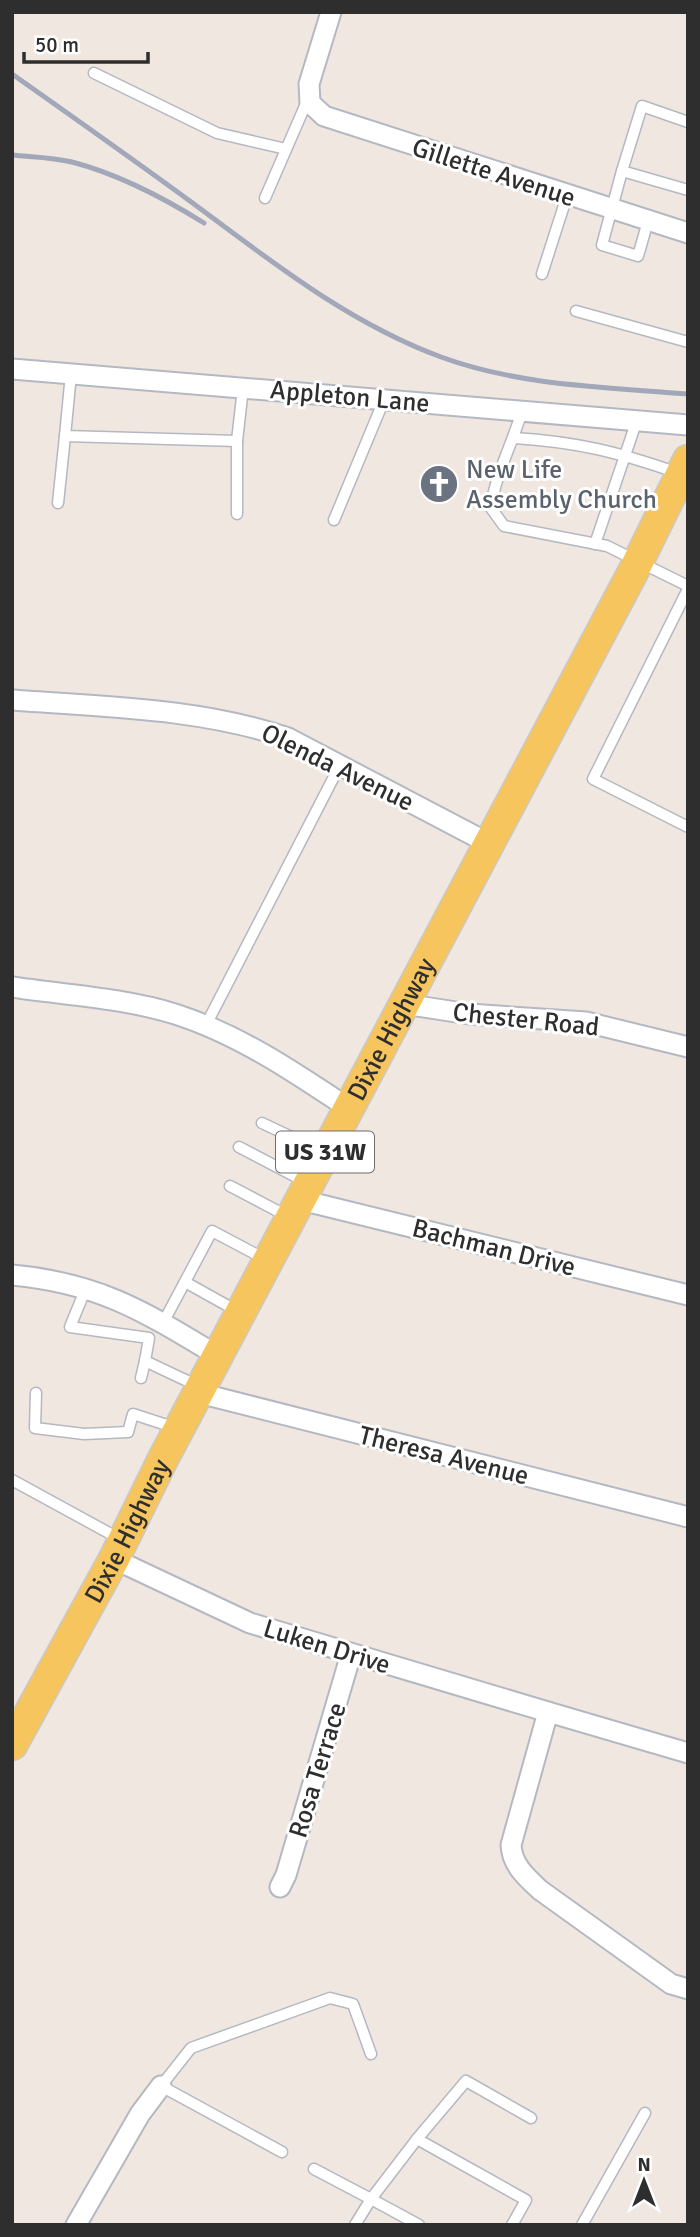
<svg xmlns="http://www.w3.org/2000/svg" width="700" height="2237" font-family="Signika,sans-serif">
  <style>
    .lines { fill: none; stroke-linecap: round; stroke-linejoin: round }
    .service-casing { stroke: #b4b8c2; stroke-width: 13 }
    .minor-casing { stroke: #b4b8c2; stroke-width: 23 }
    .primary-casing { stroke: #c9c9c9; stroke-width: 33 }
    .service { stroke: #fff; stroke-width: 10 }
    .minor { stroke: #fff; stroke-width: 19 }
    .primary { stroke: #f7c55e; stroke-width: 30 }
    .rail { stroke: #a2a8b9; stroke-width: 5 }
    .labels { text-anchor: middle; stroke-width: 6; stroke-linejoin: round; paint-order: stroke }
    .shield { fill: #fff; stroke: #6d6d6d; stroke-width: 2 }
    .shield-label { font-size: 24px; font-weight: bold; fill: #2e2e2e }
    .street-label { font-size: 26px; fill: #2e2e2e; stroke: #fff }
    .worship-label { font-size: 26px; fill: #5b616d; stroke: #fff; text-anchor: start }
  </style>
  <rect width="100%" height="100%" fill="#f0e8e0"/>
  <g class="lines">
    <g class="service-casing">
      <g id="service">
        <polyline points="94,73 217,133 286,149"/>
        <polyline points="622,171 642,106 688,122"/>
        <polyline points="265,198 308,99"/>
        <polyline points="648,221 638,256 602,245 622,171 688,190"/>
        <polyline points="542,274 567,196"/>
        <polyline points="576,311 688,342"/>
        <polyline points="71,374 65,436 237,441 243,388"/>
        <path d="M 522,411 C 513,442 494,478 491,508 L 504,526 L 607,546 L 688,586"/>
        <path d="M 514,438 C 578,442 618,452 678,473"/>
        <polyline points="237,441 237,514"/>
        <polyline points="58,503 65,436"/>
        <polyline points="334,520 384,400"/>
        <polyline points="595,544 637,420"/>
        <polyline points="688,589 593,779 688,827"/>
        <polyline points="206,1025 340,765"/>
        <polyline points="262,1123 321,1151"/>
        <polyline points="239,1147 306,1182"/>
        <polyline points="230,1186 287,1216"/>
        <polyline points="185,1282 237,1311"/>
        <polyline points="86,1288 70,1327 149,1338 145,1361 198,1386"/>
        <polyline points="163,1323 212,1231 265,1259"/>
        <polyline points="141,1378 145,1361"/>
        <polyline points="36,1393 35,1428 84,1434 128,1432 133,1414 176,1428"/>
        <polyline points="12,1480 120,1539"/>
        <polyline points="417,2139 466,2081 531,2118"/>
        <polyline points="282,2152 161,2086 191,2048 330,1998 353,2004 371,2054"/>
        <polyline points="314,2169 371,2199 417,2139 526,2200 512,2225"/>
        <polyline points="355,2225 371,2199 419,2225"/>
        <polyline points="582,2225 645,2113"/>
      </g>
    </g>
    <g class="minor-casing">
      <g id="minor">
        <polyline points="331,12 309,84 310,103 324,116 688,233"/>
        <polyline points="12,369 688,425"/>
        <path d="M 12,700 C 104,707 200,708 288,738 L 488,843"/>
        <path d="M 12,987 C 66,995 123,998 175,1014 C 238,1034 294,1072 348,1108"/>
        <polyline points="404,1004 469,1014 586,1022 688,1047"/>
        <polyline points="301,1200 688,1295"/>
        <path d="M 12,1275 C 100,1283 145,1312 218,1356"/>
        <polyline points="199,1393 688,1517"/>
        <polyline points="114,1559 250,1623 548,1712"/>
        <path d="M 688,1753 L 548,1712 L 511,1845 C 512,1865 526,1877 540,1890 L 671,1984 L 688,1989"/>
        <polyline points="280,1887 286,1875 351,1654"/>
        <polyline points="76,2225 140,2114 161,2086"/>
      </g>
    </g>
    <g class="primary-casing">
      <g id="primary">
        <path id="s1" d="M 12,1745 L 114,1559 L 163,1459 L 633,572 L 688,460"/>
      </g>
    </g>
    <use href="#service" class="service"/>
    <use href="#minor" class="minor"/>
    <use href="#primary" class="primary"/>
    <g class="rail">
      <path d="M 12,74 C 73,117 134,160 194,204 C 272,262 349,323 441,357 C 520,386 605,387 688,394"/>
      <path d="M 12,155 C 32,157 52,157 72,162 C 118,174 164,198 204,223"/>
    </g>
  </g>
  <defs>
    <g id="church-disc" transform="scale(2.0125)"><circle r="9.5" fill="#6b7280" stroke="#fff"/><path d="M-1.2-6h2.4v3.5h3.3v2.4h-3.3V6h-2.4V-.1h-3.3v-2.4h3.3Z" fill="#fff"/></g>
  </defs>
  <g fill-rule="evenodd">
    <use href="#church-disc" x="439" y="484"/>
  </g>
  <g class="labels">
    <rect class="shield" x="276" y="1131.5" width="98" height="41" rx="5"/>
    <g class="shield-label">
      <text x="325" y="1160">US 31W</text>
    </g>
    <g class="street-label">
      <text transform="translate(494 172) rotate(18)" y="9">Gillette Avenue</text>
      <text transform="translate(350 396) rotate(5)" y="9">Appleton Lane</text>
      <text transform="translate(338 767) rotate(26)" y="9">Olenda Avenue</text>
      <text transform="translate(526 1019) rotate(6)" y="9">Chester Road</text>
      <text dy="9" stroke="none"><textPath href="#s1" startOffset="810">Dixie Highway</textPath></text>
      <text transform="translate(494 1247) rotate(14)" y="9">Bachman Drive</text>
      <text transform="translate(444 1455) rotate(14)" y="9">Theresa Avenue</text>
      <text dy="9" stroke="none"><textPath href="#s1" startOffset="243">Dixie Highway</textPath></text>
      <text transform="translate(327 1646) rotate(17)" y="9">Luken Drive</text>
      <text transform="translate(317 1770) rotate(-73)" y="9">Rosa Terrace</text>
    </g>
    <g class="worship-label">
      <text x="466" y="478">New Life<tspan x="466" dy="30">Assembly Church</tspan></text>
    </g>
  </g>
  <rect width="700" height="2237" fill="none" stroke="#2e2e2e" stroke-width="28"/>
  <g transform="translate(644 2181)" stroke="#ffffff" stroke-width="5" paint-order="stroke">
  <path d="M0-5L12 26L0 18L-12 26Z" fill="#2e2e2e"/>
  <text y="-10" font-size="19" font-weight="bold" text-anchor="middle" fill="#2e2e2e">N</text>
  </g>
  <path d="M24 52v10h124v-10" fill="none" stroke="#2e2e2e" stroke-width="3.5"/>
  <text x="35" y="52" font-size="21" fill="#2e2e2e" stroke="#ffffff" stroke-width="5" paint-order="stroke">50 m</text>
</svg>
